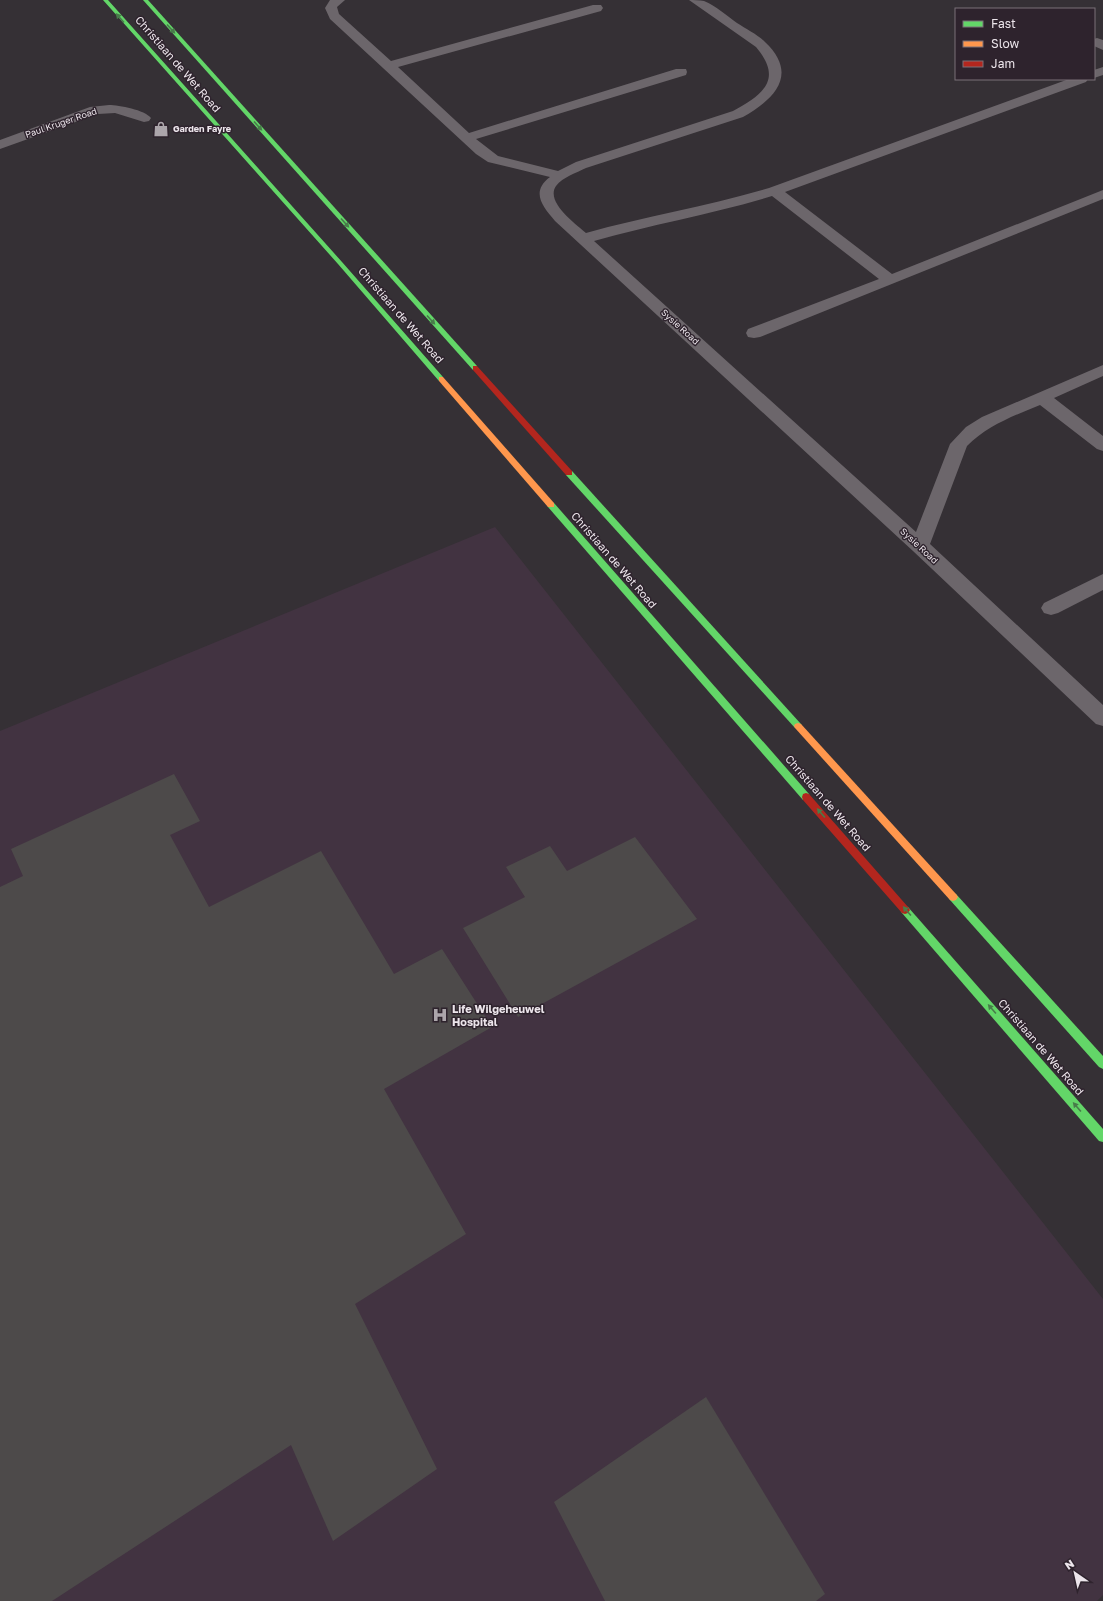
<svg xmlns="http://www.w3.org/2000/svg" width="1103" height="1601" font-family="'Golos Text',sans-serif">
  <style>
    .built { fill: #423341 }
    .building { fill: #4d4a4a }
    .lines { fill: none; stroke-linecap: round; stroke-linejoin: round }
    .street { fill: #6c666b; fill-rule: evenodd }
    .fast { fill: #63d668; fill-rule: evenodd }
    .slow { fill: #ff974d; fill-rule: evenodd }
    .jam { fill: #b3261e; fill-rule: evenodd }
    .oneway { fill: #487c4a }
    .labels { text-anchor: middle; stroke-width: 3; stroke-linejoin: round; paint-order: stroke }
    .far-street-label { font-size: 9px; fill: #ece5eb; stroke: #2e232d }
    .far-poi-label { font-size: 9px; font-weight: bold; fill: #ece5eb; stroke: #2e232d; text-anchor: start }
    .street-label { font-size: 11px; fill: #ece5eb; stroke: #2e232d }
    .poi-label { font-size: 11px; font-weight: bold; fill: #ece5eb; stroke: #2e232d; text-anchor: start }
  </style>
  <rect width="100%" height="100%" fill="#353035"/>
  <polygon class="built" points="495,527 1103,1299 1103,1595 1097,1601 0,1601 0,731"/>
  <g class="building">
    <polygon points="174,774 200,821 170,835 209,907 321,851 394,974 442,949 492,1027 384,1089 466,1234 355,1304 437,1469 333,1541 291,1445 52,1601 0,1601 0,887 23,876 11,849"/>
    <polygon points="635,837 697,919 518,1017 463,928 525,897 506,867 550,846 567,871"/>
    <polygon points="706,1397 825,1594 816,1601 605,1601 554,1502"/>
  </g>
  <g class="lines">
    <g class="street">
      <path d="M 330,0 L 345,0 L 337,7 L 339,14 L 391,61 L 593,5 L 601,5 L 603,8 L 601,11 L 398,67 L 469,133 L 676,69 L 686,69 L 687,72 L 686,75 L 476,139 L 498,156 L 558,171 L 576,162 L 733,111 C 764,94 783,79 756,47 L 689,0 C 693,0 700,0 704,1 C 716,6 727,16 737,23 C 746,29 757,34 765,42 C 799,74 775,99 743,117 L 586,168 C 576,173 563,177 556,186 C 545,202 576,224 586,233 C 646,216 709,206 769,188 L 1069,79 L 1088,79 L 1086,82 L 785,192 L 892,274 L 1103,190 L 1103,199 L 760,337 L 754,338 L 748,337 L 746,333 L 748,329 L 879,279 L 772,196 C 713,214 653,224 594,241 L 916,532 L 950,444 L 966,427 L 982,417 L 1103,365 L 1103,376 L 1054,398 L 1103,436 L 1103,451 L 1097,449 L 1040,405 C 1013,416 987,426 967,446 L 930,544 L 1103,705 L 1103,726 L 1096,724 L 913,551 L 555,221 C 543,207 530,192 550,177 L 488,162 L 476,154 L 330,19 L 325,8 Z"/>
      <polygon points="1097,38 1103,40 1103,50 1094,46 1094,39"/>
      <polygon points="1103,67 1103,75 1094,78 1094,70"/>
      <path d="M 109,105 C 119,105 145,110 151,118 L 149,121 L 144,122 L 115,113 L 98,114 L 0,149 L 0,140 L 90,107 Z"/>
      <polygon points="1103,574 1103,590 1058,613 1051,615 1044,613 1041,608 1044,603"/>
    </g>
    <g class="fast">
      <polygon points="103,0 108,0 342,262 443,377 443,381 439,381 338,264"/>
      <polygon points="143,0 148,0 477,366 477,370 473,370"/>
      <polygon points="566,471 572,471 801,724 802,726 801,728 795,728 566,475"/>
      <polygon points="551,502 554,503 809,794 810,797 809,800 803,800 548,507 547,505"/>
      <polygon points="953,893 956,894 1103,1056 1103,1069 1099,1067 950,900 948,897 950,894"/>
      <polygon points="905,906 908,907 1103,1129 1103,1142 1099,1141 902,913 900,910 902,907"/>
    </g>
    <g class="slow">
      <polygon points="439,377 443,377 554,503 554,507 548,507 439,381"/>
      <polygon points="798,723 801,724 956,894 958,897 956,900 953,901 950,900 795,728 794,726 795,724"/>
    </g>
    <g class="jam">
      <polygon points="473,366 477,366 572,471 572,475 566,475 473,370"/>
      <polygon points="806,793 809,794 908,907 910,910 908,913 905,914 902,913 803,800 802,797 803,794"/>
    </g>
  </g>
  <defs><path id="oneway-solid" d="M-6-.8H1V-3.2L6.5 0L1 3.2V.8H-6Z"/></defs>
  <g class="oneway">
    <use href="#oneway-solid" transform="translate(120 18) rotate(-131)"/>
    <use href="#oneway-solid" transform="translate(171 29) rotate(48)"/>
    <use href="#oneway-solid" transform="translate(258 126) rotate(48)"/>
    <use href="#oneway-solid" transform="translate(345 223) rotate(48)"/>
    <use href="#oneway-solid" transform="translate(431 320) rotate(48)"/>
    <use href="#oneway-solid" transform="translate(821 813) rotate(-131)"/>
    <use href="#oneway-solid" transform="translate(907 911) rotate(-131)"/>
    <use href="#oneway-solid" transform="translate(992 1009) rotate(-131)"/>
    <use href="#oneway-solid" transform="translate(1077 1107) rotate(-131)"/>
  </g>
  <defs>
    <g id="shop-bare" transform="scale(1.2)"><path d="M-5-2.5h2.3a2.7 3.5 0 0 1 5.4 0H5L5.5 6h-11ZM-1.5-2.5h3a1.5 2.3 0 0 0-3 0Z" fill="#aca6ab" stroke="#2e232d" stroke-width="2.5" paint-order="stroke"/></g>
    <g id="hospital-bare" transform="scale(1.2)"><path d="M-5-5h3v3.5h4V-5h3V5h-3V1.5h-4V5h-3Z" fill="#aca6ab" stroke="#2e232d" stroke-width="2.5" paint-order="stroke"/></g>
  </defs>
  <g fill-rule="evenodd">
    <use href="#shop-bare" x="161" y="129"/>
    <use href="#hospital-bare" x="440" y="1015"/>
  </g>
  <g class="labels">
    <g class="far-street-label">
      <text transform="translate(61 123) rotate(-19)" y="3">Paul Kruger Road</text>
      <text transform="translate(680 327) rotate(42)" y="3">Sysie Road</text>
      <text transform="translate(919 546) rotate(43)" y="3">Sysie Road</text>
    </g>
    <g class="far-poi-label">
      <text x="173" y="132">Garden Fayre</text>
    </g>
    <g class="street-label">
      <text transform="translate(178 64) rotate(49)" y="4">Christiaan de Wet Road</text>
      <text transform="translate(401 315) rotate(49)" y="4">Christiaan de Wet Road</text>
      <text transform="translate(614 560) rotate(49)" y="4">Christiaan de Wet Road</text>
      <text transform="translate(828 803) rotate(49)" y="4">Christiaan de Wet Road</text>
      <text transform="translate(1041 1047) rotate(49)" y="4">Christiaan de Wet Road</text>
    </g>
    <g class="poi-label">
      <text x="452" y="1013">Life Wilgeheuwel<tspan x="452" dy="13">Hospital</tspan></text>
    </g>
  </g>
  <rect x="955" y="8" width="140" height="72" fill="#2e232d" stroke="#7a7179"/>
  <rect x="963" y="21" width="20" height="6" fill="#63d668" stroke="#7a7179"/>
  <text x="991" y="28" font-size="12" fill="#ece5eb">Fast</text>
  <rect x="963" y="41" width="20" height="6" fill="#ff974d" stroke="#7a7179"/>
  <text x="991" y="48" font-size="12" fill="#ece5eb">Slow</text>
  <rect x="963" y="61" width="20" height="6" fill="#b3261e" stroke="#7a7179"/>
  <text x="991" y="68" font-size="12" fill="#ece5eb">Jam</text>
  <g transform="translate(1075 1573) rotate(326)" stroke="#2e232d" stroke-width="3" paint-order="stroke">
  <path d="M0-3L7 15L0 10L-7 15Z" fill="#ece5eb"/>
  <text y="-6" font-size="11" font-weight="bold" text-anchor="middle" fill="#ece5eb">N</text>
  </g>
</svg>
